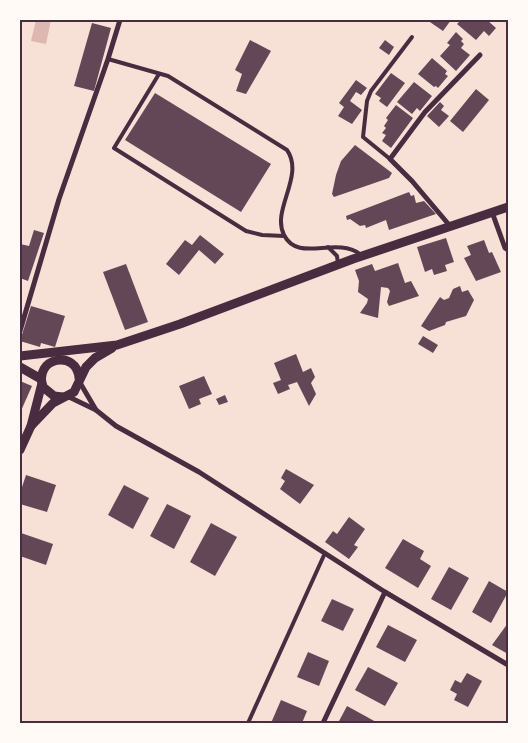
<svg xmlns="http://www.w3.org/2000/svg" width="528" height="743" font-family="Manrope,sans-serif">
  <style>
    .water { fill: #dcb8b0 }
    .building { fill: #644757 }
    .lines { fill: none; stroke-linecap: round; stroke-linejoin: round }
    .service { stroke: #4a2c40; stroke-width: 4 }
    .minor { stroke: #4a2c40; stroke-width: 5 }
    .tertiary { stroke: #4a2c40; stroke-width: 9 }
    .neatline { fill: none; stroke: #4a2c40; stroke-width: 2 }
  </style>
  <rect width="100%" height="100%" fill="#f7e1d7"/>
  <polygon class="water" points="36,20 51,20 46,44 31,41"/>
  <g class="building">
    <polygon points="427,20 451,20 443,31"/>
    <polygon points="461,20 487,20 496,28 489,36 484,31 476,40 457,24"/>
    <polygon points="92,23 111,28 94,91 74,86"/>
    <polygon points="456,32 463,39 461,41 464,44 461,48 470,55 456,71 440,56 450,45 447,43"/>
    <polygon points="250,40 271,51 246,94 236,91 242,74 235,70"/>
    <polygon points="385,40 394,47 389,55 379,48"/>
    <polygon points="432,58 447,71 445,74 448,76 438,88 436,86 434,87 418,74"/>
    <polygon points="391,73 405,83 387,107 379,101 381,98 375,94"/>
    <polygon points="356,80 367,88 361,95 356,92 350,101 362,110 352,124 338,116 344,107 339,103"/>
    <polygon points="414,82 432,96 420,111 417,108 412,114 397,102"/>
    <polygon points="476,89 489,100 463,132 450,121"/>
    <polygon points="155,93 271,164 241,212 125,140"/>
    <polygon points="440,102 444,106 441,110 449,116 439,127 427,116"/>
    <polygon points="396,105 413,118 391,148 382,141 386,135 382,133 386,128 384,126 388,120 386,118"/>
    <polygon points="355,145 392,173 389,178 334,197 332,194 336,175 341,161"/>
    <polygon points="409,192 411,196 414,195 416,203 424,201 436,214 389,230 386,220 366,228 365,225 360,226 350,219 347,220 346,216"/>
    <polygon points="34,230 44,233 28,281 20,278 20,244 29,246"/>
    <polygon points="200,235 224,254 215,264 199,250 179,275 166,264 185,240 192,245"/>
    <polygon points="446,238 454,262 445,265 447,271 434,275 432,269 425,272 417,247"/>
    <polygon points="484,240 489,253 492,252 501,272 476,281 464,258 471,255 467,246"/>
    <polygon points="398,263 405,283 411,281 419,296 389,306 387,302 390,291 388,288 381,287 378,318 360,313 367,303 368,299 358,292 359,281 355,270 372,264 375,271"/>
    <polygon points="126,264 148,322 125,330 103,272"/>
    <polygon points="460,286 462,292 468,290 474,300 466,316 446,322 445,325 429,331 421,326 440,297 444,300 449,298 453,289"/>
    <polygon points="31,306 65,316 55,347 41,343 40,347 20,341"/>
    <polygon points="423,336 438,345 433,353 418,344"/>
    <polygon points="296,354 303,372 311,368 315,377 311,383 316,394 309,406 297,382 288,385 290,389 278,394 273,383 281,380 274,363"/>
    <polygon points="204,376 212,394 199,399 201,404 189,409 179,386"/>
    <polygon points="20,381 32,386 20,413"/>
    <polygon points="225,395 228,402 219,405 216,399"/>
    <polygon points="286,469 314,485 300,504 280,489 285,481 281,478"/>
    <polygon points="26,475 56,485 47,512 20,504 20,493"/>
    <polygon points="124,485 149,498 133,529 108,515"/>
    <polygon points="167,504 191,516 174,549 150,536"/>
    <polygon points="349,517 365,529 354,545 358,547 349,559 325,542 333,531 337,534"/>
    <polygon points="211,523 237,537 215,576 190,562"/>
    <polygon points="21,533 53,544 46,565 20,556"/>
    <polygon points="403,539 424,551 420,559 431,566 418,588 385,568"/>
    <polygon points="449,567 469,578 451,610 431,599"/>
    <polygon points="489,581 508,592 491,623 472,612"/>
    <polygon points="332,599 354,609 343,631 321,621"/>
    <polygon points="508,623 508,654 492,645"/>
    <polygon points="388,625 417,640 405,662 376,647"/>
    <polygon points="308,652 329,661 319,686 297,677"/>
    <polygon points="368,667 398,683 385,706 355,690"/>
    <polygon points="467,673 482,681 468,707 454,700 457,694 450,690 455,680 461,683"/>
    <polygon points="281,700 307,711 302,723 271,723"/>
    <polygon points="347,706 378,723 338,723"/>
  </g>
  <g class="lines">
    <g class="service">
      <path d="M 108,59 L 168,76 L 287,150 C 305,176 271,210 284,235 C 298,263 335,236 360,254"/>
      <polyline points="159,74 114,148 246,231 262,235 284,236"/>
      <polyline points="390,159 363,137 367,101 371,91 412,37"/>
      <polyline points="328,247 337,256 338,264"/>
      <polyline points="248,723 325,553"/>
    </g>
    <g class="minor">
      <polyline points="492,212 505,248 508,250"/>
      <polyline points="450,226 412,181 390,159 425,112 480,55"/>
      <polyline points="20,331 59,199 108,59 120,20"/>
      <polyline points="79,381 96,410"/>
      <polyline points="67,396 96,410 116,426 199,472 385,592 508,665"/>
      <polyline points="323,723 385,592"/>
    </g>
    <g class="tertiary">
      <polyline points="20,356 117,345 180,324 353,259 508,207"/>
      <polyline points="20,367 41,379"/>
      <path d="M 63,397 L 54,396 L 43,387 C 33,357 77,349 79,378"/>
      <polyline points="31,426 53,403 74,392 86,367 95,358 112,348"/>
      <polyline points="20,450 31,426 42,383"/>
    </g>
  </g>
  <rect width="528" height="743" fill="none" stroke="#fffaf5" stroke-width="42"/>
  <rect x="21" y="21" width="486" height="701" class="neatline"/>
</svg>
